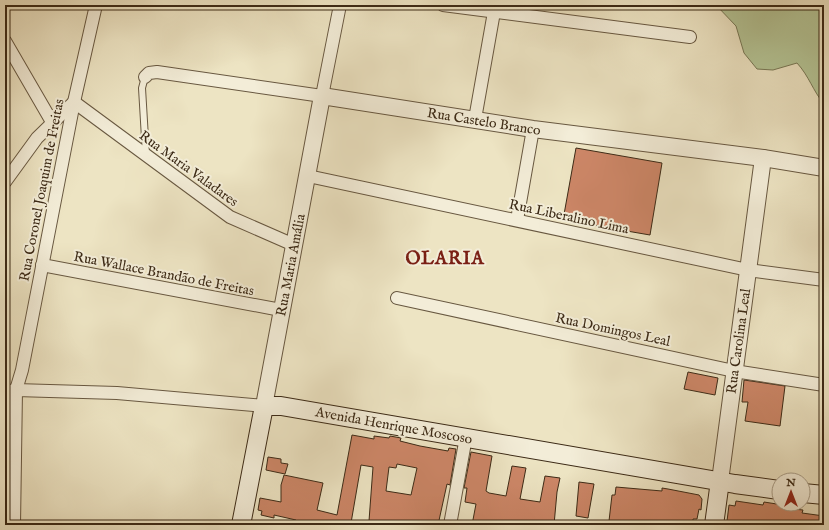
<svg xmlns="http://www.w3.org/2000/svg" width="829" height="530" font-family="'IM FELL English',serif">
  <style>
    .green { fill: #b5c596; stroke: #787856 }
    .building { fill: #cc8667; stroke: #3c2a16; fill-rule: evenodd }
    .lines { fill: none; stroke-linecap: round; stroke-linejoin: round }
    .service-casing { stroke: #685841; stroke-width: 8 }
    .minor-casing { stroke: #685841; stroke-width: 14 }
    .tertiary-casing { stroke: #685841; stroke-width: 18 }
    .secondary-casing { stroke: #3c2a16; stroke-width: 20 }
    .service { stroke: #f3edd8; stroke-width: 6 }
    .minor { stroke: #f3edd8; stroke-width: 12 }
    .tertiary { stroke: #f3edd8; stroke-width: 16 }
    .secondary { stroke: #f3edd8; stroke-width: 18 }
    .labels { text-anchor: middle; stroke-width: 4; stroke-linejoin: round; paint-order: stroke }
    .street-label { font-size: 14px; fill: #3c2a16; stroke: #f3edd8 }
    .district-label { font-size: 18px; font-weight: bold; letter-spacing: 1px; fill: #7a1f14; stroke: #f3edd8 }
  </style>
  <rect width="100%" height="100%" fill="#ede4c3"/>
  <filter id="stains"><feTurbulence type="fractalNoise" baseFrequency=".005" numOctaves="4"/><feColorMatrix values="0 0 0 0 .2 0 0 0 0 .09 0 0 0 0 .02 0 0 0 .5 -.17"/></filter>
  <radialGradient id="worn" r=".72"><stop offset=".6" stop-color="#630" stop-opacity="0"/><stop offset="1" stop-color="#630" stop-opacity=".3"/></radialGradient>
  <path class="green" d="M 716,5 L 824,5 L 824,104 C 813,91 809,76 797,63 L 773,70 L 757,69 L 744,53 L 736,26 Z"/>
  <g class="building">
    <polygon points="576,148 662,163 650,235 563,220"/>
    <polygon points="688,372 718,378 715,395 684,389"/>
    <polygon points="744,380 785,386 780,426 745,421 748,402 742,402"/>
    <path d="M 352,435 L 374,439 L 374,436 L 389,438 L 390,436 L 401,438 L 400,441 L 420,446 L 448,451 L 449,448 L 456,449 L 450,485 L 447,484 L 438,525 L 414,523 L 414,525 L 386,525 L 386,522 L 369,521 L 373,467 L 361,465 L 351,523 L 346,522 L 346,525 L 295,525 L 296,520 L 274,515 L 274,518 L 261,515 L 262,511 L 258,510 L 260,498 L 281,502 L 281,485 L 284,475 L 323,483 L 317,510 L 337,515 ZM 397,464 L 417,468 L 411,495 L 386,491 L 389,467 L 396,468 Z"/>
    <polygon points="471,452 492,456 486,491 489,493 506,496 512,466 526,468 520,499 540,502 545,476 560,478 557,492 554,525 472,525 476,504 465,502 467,488 464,488"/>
    <polygon points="268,457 281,459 281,463 288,464 285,474 266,470"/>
    <polygon points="579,482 594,484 588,518 576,516"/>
    <polygon points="616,487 662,491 662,488 668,489 699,495 702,499 701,510 699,509 697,519 693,519 693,525 613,525 614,522 609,521 612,495 615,495"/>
    <polygon points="736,501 763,505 764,502 783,505 783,508 803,510 802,513 824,516 824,525 756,525 727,521 729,505 735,506"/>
  </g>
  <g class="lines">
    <g class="service-casing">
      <polyline id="service" points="145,77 142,88 146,155"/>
    </g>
    <g class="minor-casing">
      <g id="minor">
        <polyline points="443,5 690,37"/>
        <polyline points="5,41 52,122"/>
        <polyline points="145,77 149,73 157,72 322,96 340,5"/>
        <polyline points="475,119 494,12"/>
        <polyline points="308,176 748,270 824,280"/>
        <polyline points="5,182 37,138 74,102 230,217 294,245"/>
        <polyline points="517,220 533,129"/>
        <polyline points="42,265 281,310"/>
        <polyline points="397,298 734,371 824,385"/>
        <polyline points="5,392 16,390 117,393 264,406"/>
        <polyline points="14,525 16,390 22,370 74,102 96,5"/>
        <polyline points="450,525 466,437"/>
      </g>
    </g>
    <g class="tertiary-casing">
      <g id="tertiary">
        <polyline points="264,406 322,96 533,129 763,158 824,168"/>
        <polyline points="720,481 763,158"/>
      </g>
    </g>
    <g class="secondary-casing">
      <g id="secondary">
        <polyline points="803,493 824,495"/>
        <polyline points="241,525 264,406 281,406 735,484 779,490"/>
        <polyline points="714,525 720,481"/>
      </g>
    </g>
    <use href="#service" class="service"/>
    <use href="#minor" class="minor"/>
    <use href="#tertiary" class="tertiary"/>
    <use href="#secondary" class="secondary"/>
  </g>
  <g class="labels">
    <g class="street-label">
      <text transform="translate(484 121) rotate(9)" y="5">Rua Castelo Branco</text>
      <text transform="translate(189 168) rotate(36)" y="5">Rua Maria Valadares</text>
      <text transform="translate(41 190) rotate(-79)" y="5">Rua Coronel Joaquim de Freitas</text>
      <text transform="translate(569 216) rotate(12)" y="5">Rua Liberalino Lima</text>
      <text transform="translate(290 265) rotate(-79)" y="5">Rua Maria Amália</text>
      <text transform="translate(164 273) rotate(11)" y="5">Rua Wallace Brandão de Freitas</text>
      <text transform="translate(613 329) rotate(12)" y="5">Rua Domingos Leal</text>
      <text transform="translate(738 341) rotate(-82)" y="5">Rua Carolina Leal</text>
      <text transform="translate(394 425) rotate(10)" y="5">Avenida Henrique Moscoso</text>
    </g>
    <g class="district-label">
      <text x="445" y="264">OLARIA</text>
    </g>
  </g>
  <rect width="829" height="530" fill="none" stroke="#ede4c3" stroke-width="20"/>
  <rect x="6" y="6" width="817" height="518" fill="none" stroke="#3c2a16" stroke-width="2"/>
  <rect x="10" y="10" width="809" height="510" fill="none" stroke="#3c2a16"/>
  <g transform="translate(791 492)"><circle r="19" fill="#f3edd8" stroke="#aa9f8a"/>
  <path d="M0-3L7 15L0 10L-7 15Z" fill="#8f2418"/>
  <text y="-6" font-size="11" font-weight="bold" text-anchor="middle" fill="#3c2a16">N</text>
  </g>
  <rect width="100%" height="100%" filter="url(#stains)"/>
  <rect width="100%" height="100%" fill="url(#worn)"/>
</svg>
